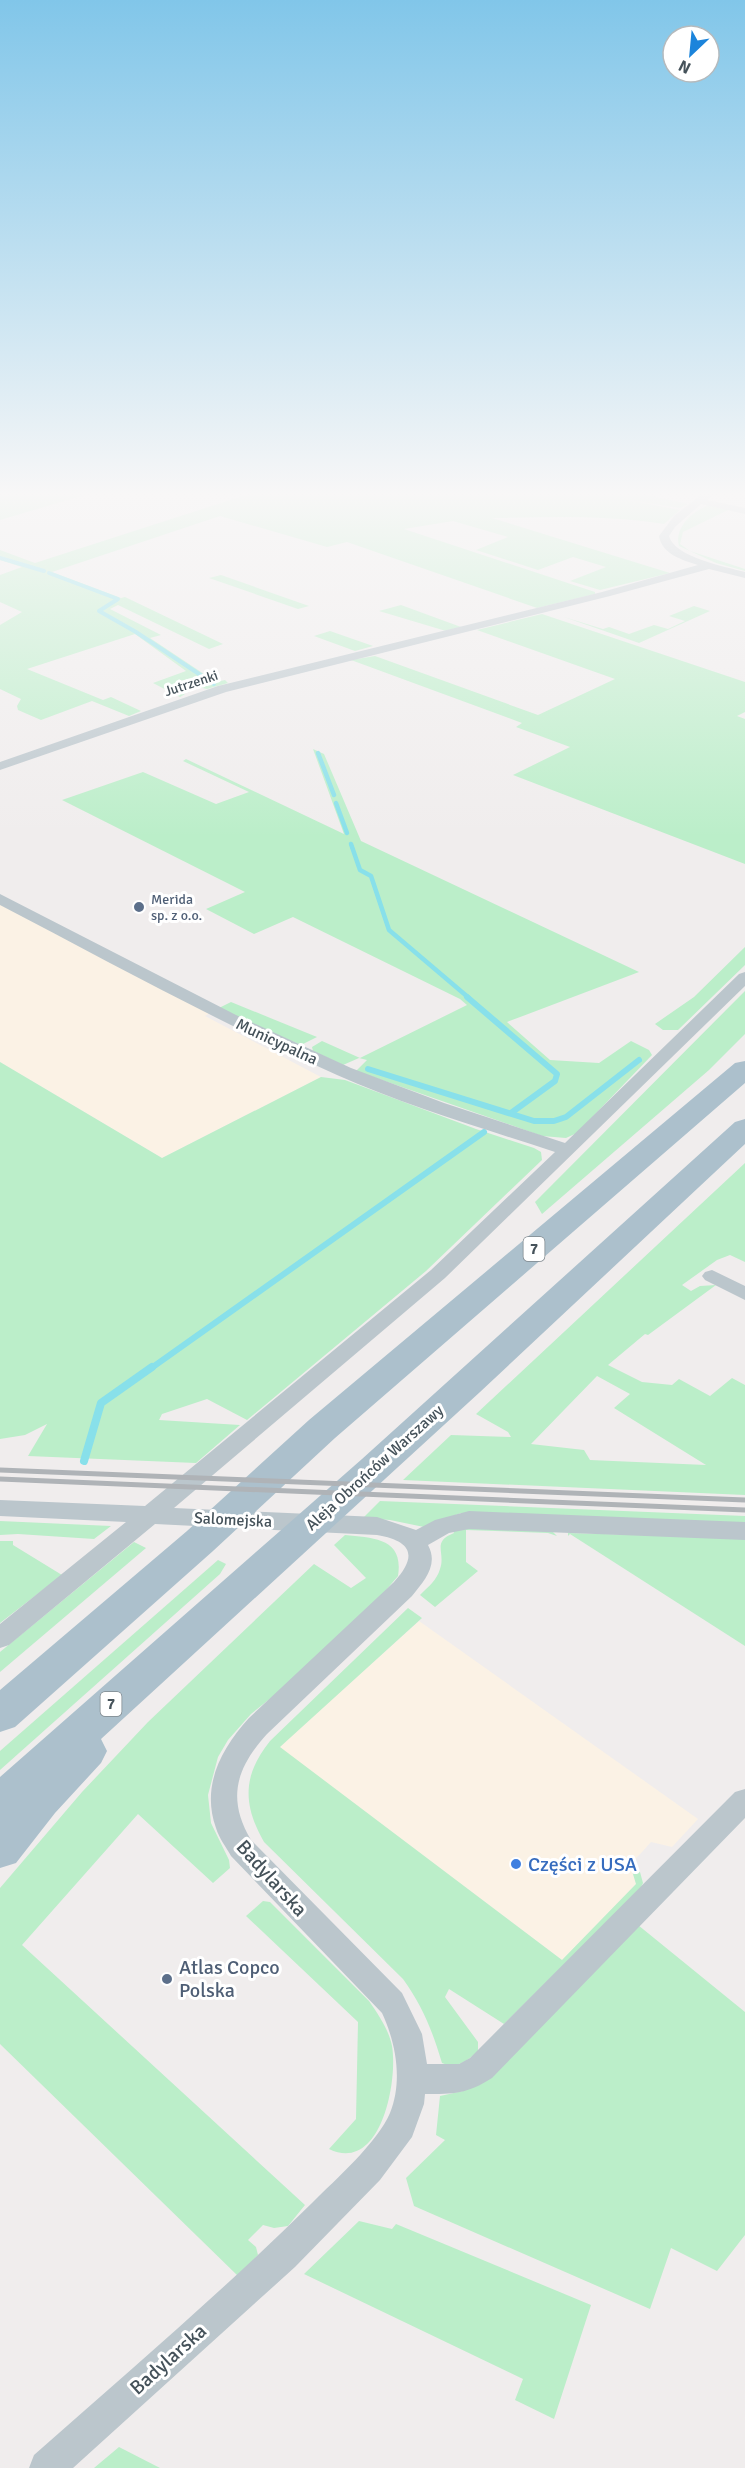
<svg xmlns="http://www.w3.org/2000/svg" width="745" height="2468" font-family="Signika,sans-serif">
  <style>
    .commercial { fill: #fbf2e5 }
    .green { fill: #bbeec9; fill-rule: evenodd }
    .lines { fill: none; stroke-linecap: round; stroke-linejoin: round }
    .stream-far3 { stroke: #88e0ea; stroke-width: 4 }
    .stream-far2 { stroke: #88e0ea; stroke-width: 4.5 }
    .stream-far1 { stroke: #88e0ea; stroke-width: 6 }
    .stream { stroke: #88e0ea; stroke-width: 8 }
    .street { fill: #bbc6cc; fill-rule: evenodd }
    .primary { fill: #acc0cc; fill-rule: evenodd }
    .rail { stroke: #afb3b7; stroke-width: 5 }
    .service-dot { fill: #5c6f8a; stroke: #fff; stroke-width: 2 }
    .shop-dot { fill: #3f7fe0; stroke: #fff; stroke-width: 2 }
    .labels { text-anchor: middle; stroke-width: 6; stroke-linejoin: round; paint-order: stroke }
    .far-street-label { font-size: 14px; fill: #45525a; stroke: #fff }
    .far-service-label { font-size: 14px; fill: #4e5e75; stroke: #fff; text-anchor: start }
    .shield { fill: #fff; stroke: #7d868c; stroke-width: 1.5 }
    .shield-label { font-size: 15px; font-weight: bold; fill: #45525a }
    .street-label { font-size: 16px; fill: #45525a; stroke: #fff }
    .near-shop-label { font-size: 20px; fill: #366cbe; stroke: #fff; text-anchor: start }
    .near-street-label { font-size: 20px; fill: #45525a; stroke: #fff }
    .near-service-label { font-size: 20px; fill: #4e5e75; stroke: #fff; text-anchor: start }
  </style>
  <rect width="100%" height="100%" fill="#f0eded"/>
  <g class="commercial">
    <polygon points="0,903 210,1013 205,1016 321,1077 162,1158 0,1062"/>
    <polygon points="419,1621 698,1819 672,1847 651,1842 642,1852 630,1864 636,1884 562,1960 279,1747"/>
  </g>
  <g class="green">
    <polygon points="0,491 98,491 0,520"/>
    <path d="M 258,491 L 630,491 L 688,504 L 680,508 L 628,500 L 680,510 L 664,524 C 607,515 550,517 492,518 L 670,573 L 600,590 L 570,581 L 606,567 L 573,557 L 538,570 L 476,550 L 508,537 L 453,521 L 404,529 L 595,592 L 595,594 L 537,608 L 347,542 L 327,547 L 220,516 L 52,572 L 121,598 L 125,597 L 223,644 L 209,649 L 118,605 L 110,609 L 161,635 L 150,638 L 216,682 L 225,680 L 228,683 L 207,689 L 181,683 L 175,686 L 185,694 L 180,697 L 153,683 L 186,671 L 135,634 L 27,669 L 103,700 L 111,697 L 141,711 L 129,716 L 92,701 L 41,720 L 18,710 L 17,706 L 21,699 L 0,689 L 0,625 L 22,612 L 0,602 L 0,575 L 22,567 L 0,560 L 0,550 L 35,563 Z"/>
    <path d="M 709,505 L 730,509 L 683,532 L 680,544 L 690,551 L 745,569 L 745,571 L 716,563 L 679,546 C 674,528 692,511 709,505 Z"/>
    <polygon points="221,575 309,606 298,609 209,578"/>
    <polygon points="401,605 461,627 446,631 379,611"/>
    <polygon points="694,606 710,611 639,643 564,617 603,629 609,627 629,634 654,625 668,629 685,621 669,616"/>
    <polygon points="542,614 745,682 745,712 737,716 745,719 745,864 513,775 570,747 516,727 522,723 351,660 375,656 538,715 615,679 477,630"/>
    <polygon points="330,631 373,646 355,651 314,636"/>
    <polygon points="313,749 324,754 361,841 639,972 507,1022 550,1060 599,1063 631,1041 649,1050 652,1055 577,1133 566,1138 542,1136 356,1071 367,1060 359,1058 343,1065 313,1051 312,1047 322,1041 360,1058 467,1005 460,999 293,917 254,934 206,909 245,892 62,800 143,772 216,804 249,792 183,761 186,759 344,834"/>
    <polygon points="745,947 745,965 678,1030 663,1030 655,1024 694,997"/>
    <polygon points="745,991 745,1034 709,1070 542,1214 535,1202"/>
    <polygon points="231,1002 317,1037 301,1045 217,1009"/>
    <polygon points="0,1062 162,1158 321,1077 345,1080 476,1129 534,1148 541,1152 542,1160 426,1271 247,1420 207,1399 162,1414 159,1420 240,1425 196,1463 28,1456 47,1424 25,1435 0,1439"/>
    <path d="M 745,1163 L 745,1262 L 730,1255 L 717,1260 L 682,1285 L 691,1291 L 700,1286 L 716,1285 L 648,1335 L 645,1334 L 608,1365 L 642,1382 L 672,1385 L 679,1379 L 710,1396 L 732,1378 L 745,1385 L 745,1495 L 403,1480 L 451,1435 L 511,1437 L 508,1432 L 476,1414 ZM 597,1376 L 630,1394 L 614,1408 L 706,1465 L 590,1460 L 584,1450 L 531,1444 Z"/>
    <polygon points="380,1501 745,1516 745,1525 476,1513 461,1513 424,1527 390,1520 363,1518"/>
    <polygon points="0,1521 111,1526 94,1539 18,1534 0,1535"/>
    <path d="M 466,1526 L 552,1531 L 557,1536 L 548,1533 L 466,1530 L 466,1562 L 478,1571 L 435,1607 L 420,1595 C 428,1587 437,1580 440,1569 C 446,1552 431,1542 454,1533 L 452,1529 Z"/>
    <polygon points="568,1533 745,1538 745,1646 570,1534 568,1536"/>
    <path d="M 345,1535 C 374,1538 404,1538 398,1576 L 375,1603 L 296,1678 L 251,1714 L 228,1740 L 218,1757 L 208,1795 L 211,1823 L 229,1860 L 230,1868 L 213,1883 L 138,1814 L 22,1945 L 305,2205 L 288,2226 L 274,2228 L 263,2225 L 248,2240 L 256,2247 L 258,2255 L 238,2276 L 0,2044 L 0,1888 L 82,1792 L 148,1722 L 314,1564 L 351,1588 L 366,1578 L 334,1545 Z"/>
    <polygon points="0,1541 13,1541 13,1545 62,1575 0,1623"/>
    <polygon points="134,1542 146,1548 0,1672 0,1652"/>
    <polygon points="218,1560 226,1564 220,1574 0,1770 0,1751"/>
    <path d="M 408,1608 L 422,1618 L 280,1747 L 562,1960 L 636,1884 L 630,1864 L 640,1872 L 643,1883 L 639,1891 L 504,2024 L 449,1989 L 445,1997 L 478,2042 L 478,2051 C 467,2061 457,2069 442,2063 C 432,2030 423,2007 403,1979 L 264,1842 C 243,1805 242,1776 270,1741 Z"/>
    <path d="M 263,1901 L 270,1902 L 369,2001 C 378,2014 389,2030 392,2046 C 398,2081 381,2174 329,2149 L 356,2119 L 358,2022 L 246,1916 Z"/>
    <polygon points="638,1925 745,2012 745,2235 717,2271 671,2248 650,2309 414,2206 406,2178 445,2140 436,2135 440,2096 463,2091"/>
    <polygon points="359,2221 392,2229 396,2224 591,2305 554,2419 515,2400 523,2379 304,2274"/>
    <polygon points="119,2447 160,2468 94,2468"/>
  </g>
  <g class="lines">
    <g class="stream-far3">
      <polyline points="0,558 44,571"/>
      <polyline points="49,573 118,599 99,611 136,632 214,684"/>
    </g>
    <g class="stream-far2">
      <polyline points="318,753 334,795"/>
      <polyline points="336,803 347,833"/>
      <polyline points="351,844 360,870 371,876 389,930 469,998"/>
    </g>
    <g class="stream-far1">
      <polyline points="467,997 557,1074 555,1081 511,1113"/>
      <polyline points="368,1069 534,1121 554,1121 566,1117 639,1060"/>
      <polyline points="150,1369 484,1132"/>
    </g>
    <polyline class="stream" points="84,1461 101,1403 152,1367"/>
    <g class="street">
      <path d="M 706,491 L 717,491 L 707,500 L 745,508 L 745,514 L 701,504 L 675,527 L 669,536 C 674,557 726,567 745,572 L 745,578 L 709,569 L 610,596 L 226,692 L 0,770 L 0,762 L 218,686 L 602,592 L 698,565 C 682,560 662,554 659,536 L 674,516 Z"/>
      <path d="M 0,894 L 236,1015 L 351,1068 L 444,1103 L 565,1143 L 739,974 L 745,972 L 745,986 L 445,1278 L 174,1508 L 377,1517 L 416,1530 L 435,1520 L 469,1511 L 745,1522 L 745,1540 L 469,1529 L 449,1533 L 428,1545 C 439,1565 424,1581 412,1596 L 267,1734 C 237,1767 226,1798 251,1840 L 402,1993 L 422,2034 L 427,2064 L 459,2064 L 470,2058 L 735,1792 L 745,1789 L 745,1818 L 492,2078 C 467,2094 454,2094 425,2094 L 424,2104 L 412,2137 L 380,2180 L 295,2267 L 73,2468 L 29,2468 L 34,2455 C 128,2372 224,2290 313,2202 C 335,2180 378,2142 390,2113 C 403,2081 396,2043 382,2013 L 231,1856 C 226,1847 219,1838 216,1828 C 201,1786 221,1749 249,1718 L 394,1582 C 418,1556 412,1541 377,1535 L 155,1524 L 9,1645 L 0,1648 L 0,1624 L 126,1522 L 0,1516 L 0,1500 L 145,1506 L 431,1270 L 555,1152 C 482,1128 407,1106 337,1075 C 222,1024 111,963 0,905 Z"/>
      <polygon points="712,1270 745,1286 745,1300 705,1280 702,1276 705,1272"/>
    </g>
    <g class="primary">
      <polygon points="745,1061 745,1083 335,1438 213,1551 15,1727 0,1732 0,1690 187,1531 309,1420 735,1063"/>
      <polygon points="745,1119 745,1144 480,1392 101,1739 107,1751 101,1763 55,1813 16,1863 0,1868 0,1777 362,1459 735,1122"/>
    </g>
    <g class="rail">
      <polyline points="0,1470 745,1500"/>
      <polyline points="0,1479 745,1510"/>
    </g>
  </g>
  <linearGradient id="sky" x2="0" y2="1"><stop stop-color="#81c6e9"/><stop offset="0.59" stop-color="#f8f7f7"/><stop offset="1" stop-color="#f8f7f7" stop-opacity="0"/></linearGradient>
  <rect width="745" height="837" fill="url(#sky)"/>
  <g class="service-dot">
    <circle cx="139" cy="907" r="6"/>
    <circle cx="167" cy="1979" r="6"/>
  </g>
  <circle class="shop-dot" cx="516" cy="1864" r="6"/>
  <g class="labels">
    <g class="far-street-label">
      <text transform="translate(191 683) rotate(-18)" y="5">Jutrzenki</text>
    </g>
    <g class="far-service-label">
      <text x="151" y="904">Merida<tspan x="151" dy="16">sp. z o.o.</tspan></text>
    </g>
    <g class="shield">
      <rect x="523.5" y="1237" width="21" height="24" rx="4.5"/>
      <rect x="100.5" y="1692" width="21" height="24" rx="4.5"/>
    </g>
    <g class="shield-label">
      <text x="534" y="1254">7</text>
      <text x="111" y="1709">7</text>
    </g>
    <g class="street-label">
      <text transform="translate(277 1041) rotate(25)" y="6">Municypalna</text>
      <text transform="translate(374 1467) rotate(-42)" y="6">Aleja Obrońców Warszawy</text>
      <text transform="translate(233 1519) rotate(3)" y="6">Salomejska</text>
    </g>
    <g class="near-shop-label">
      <text x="528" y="1871">Części z USA</text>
    </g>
    <g class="near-street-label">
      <text transform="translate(272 1878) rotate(48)" y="7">Badylarska</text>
      <text transform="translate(168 2359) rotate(-42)" y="7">Badylarska</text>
    </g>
    <g class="near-service-label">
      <text x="179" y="1974">Atlas Copco<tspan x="179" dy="23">Polska</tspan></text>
    </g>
  </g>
  <g transform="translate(691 54) rotate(206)"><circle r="28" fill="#ffffff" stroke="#b5babd" stroke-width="1.5"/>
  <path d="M0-4.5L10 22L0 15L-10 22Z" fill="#1b84db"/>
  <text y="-9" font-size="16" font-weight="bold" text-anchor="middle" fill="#45525a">N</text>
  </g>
</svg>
